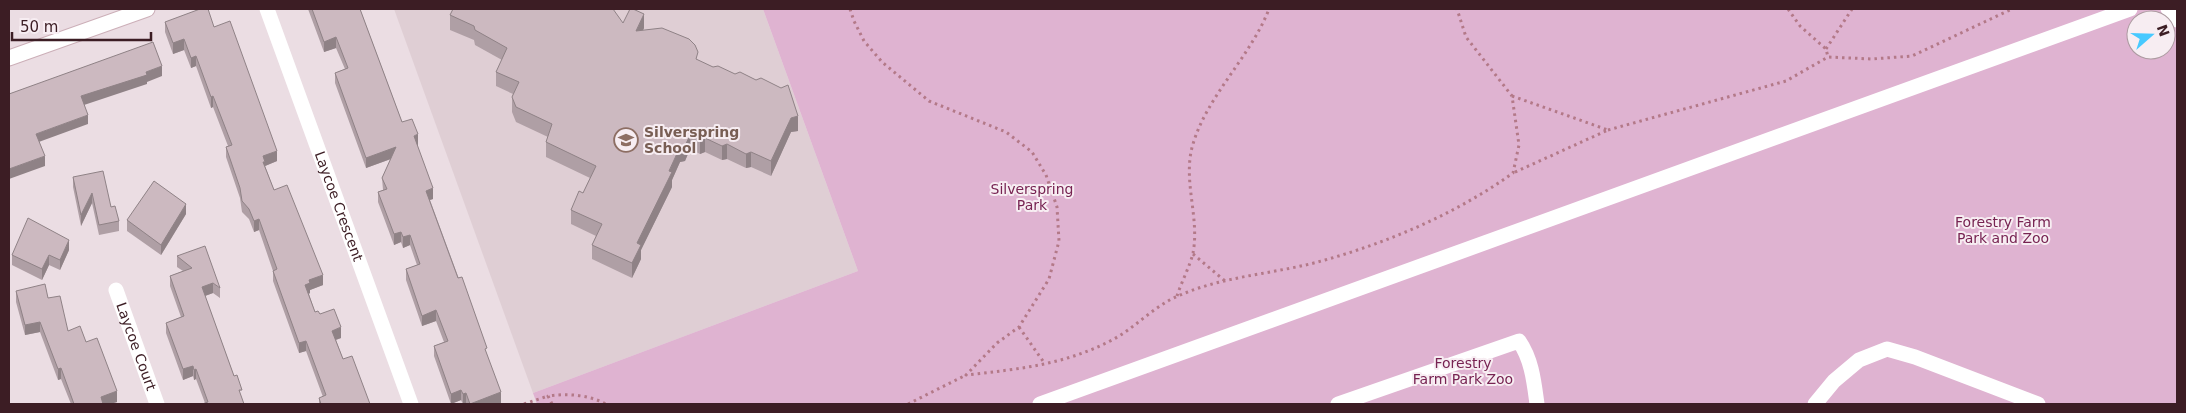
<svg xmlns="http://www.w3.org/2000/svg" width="2186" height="413" font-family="'DejaVu Sans',sans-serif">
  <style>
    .built { fill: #dfced4 }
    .green { fill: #dfb3d1; fill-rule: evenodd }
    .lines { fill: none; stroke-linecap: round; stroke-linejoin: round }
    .secondary-casing { stroke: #ccafb8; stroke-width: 17 }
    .path { stroke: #b37988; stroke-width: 3; stroke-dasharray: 2.5 4; stroke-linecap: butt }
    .street { stroke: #fff; stroke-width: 15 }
    .secondary { stroke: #fff; stroke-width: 15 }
    .wall { fill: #af9fa5 }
    .shaded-wall { fill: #8f8286 }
    .building { fill: #ccb9c0; stroke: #8f8286 }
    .labels { text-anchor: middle; stroke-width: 4; stroke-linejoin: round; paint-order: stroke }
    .education-label { font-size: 14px; font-weight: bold; fill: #785e54; stroke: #f7edf2; text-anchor: start }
    .park-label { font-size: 14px; fill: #772352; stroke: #f7edf2 }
    .street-label { font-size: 14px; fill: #3c1d24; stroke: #f7edf2 }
  </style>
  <rect width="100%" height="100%" fill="#ebdde3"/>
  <polygon class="built" points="394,9 763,9 858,271 533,393"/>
  <path class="green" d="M 763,9 L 2177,9 L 2177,404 L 537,404 L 533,393 L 858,271 ZM 2136,20 L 2166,20 L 2166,50 L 2136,50 Z"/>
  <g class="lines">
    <g class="secondary-casing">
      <polyline id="secondary" points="9,58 147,9"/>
    </g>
    <g class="path">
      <path d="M 850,9 L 854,21 L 864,41 L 882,62 L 929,101 L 1006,132 L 1032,152 L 1046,175 L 1057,207 L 1059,241 L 1049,279 L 1019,327 L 997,343 L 966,375 C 1019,369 1064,365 1112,340 C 1135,328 1154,306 1178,296 C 1225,275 1277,274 1325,260 C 1392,241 1457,213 1513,173 L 1519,145 L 1512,96 L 1466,37 L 1457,9"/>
      <polyline points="1788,9 1800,26 1826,49 1828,57"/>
      <polyline points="1826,49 1852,9"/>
      <polyline points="1512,96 1608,130 1513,173"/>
      <polyline points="1608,130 1786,81 1828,57 1872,59 1912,56 2012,9"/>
      <polyline points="1193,254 1225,281"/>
      <path d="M 1177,296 C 1181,283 1190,266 1193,253 C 1200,217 1182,180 1193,144 C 1207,96 1251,56 1269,9"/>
      <polyline points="1019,327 1045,364"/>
      <polyline points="524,404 548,396"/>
      <path d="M 552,404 L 548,396 C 567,393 589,395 606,404"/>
      <polyline points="908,404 966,375"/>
    </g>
    <g class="street">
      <path id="s1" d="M 267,9 L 411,404"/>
      <polyline points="2168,9 2177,20"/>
      <path id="s2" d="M 116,290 L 157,404"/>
      <polyline points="1040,404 2130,9"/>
      <path d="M 1338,404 L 1519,341 C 1532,360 1534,382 1537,404"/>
      <polyline points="1815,404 1834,381 1859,360 1887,349 1915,357 2038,404"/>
    </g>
    <use href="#secondary" class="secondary"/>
  </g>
  <g class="wall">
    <polygon points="308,9 360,9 402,122 418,145 417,145 433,199 430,200 487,355 501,403 497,404 466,404 466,403 463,404 461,400 451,404 434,356 434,346 444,342 436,321 422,326 406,280 406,269 417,265 410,245 403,248 401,242 394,245 378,202 378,192 383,190 382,178 391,159 366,168 335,83 335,73 345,69 336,48 324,52"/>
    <polygon points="450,15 623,23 644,28 643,30 698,60 798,131 791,132 771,176 751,167 746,168 727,159 722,160 705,152 700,154 690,149 685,161 680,162 672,180 672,187 641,250 641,259 632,278 592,259 592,245 596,236 571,224 571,210 583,193 590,178 546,157 546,142 548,137 516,122 512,112 512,97 513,94 496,86 496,72 502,60 475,45 474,40 450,30"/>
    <polygon points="165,22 214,27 277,161 265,166 274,190 323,285 310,290 310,293 309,294 315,312 320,314 341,338 336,340 343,359 370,404 319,404 319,398 323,397 306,351 299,353 273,281 273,271 259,230 254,232 249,219 242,212 240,198 226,157 226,147 228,146 213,107 211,108 196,66 191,68 184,50 173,54 165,32"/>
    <polygon points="73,177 111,207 119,221 119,231 99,235 92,203 81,226 73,187"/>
    <polygon points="186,214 161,255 127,231 127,220"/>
    <polygon points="69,250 60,270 49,265 42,280 12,265 12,255"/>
    <polygon points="177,256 220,288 220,298 213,293 205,296 234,376 242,390 205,403 196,379 194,380 193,376 183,380 166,333 166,323 181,317 170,286 170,276 183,271 177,267"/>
    <polygon points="16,291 48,298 68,331 86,342 117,402 110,404 71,404 61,379 58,380 40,332 25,335 16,302"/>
  </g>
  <g class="shaded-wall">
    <polygon points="644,14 644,28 636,46 636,31"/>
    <polygon points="336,37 336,48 324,52 324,42"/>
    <polygon points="184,39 184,50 173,54 173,43"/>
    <polygon points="196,56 196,66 191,68 191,58"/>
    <polygon points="162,66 162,76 147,82 147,84 81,106 81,96"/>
    <polygon points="213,96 213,107 211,108 211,97"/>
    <polygon points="88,115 88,124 36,143 36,134"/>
    <polygon points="798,116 798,131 791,132 771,176 771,161 791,118"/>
    <polygon points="418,134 418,145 414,146 414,136"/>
    <polygon points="690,135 690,149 685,161 680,162 672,180 672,187 641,250 641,259 632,278 632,263 637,243 680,147"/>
    <polygon points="705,138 705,152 700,154 700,140"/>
    <polygon points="727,144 727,159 722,160 722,146"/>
    <polygon points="396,147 396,157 366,168 366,158"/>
    <polygon points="277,151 277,161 265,166 265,172 263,173 263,156"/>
    <polygon points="751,152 751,167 746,168 746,154"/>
    <polygon points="45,156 45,166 9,179 9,169"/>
    <polygon points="433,188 433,199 426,201 426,191"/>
    <polygon points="92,193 92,203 81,226 81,215"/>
    <polygon points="186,204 186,214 161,255 161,245"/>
    <polygon points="259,219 259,230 254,232 254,221"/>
    <polygon points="401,232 401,242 394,245 394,234"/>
    <polygon points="410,235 410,245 403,248 403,237"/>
    <polygon points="69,240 69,250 60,270 60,260"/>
    <polygon points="49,255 49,265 42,280 42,269"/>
    <polygon points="323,275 323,285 310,290 310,293 305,295 305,285 309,280"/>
    <polygon points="213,283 213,293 202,297 202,287"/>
    <polygon points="436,310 436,321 422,326 422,316"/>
    <polygon points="40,322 40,332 25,335 25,325"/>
    <polygon points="341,327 341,338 332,341 332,331"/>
    <polygon points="306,341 306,351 299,353 299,343"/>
    <polygon points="193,366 193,376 183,380 183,369"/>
    <polygon points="61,368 61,379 58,380 58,369"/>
    <polygon points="196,369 196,379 194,380 194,370"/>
    <polygon points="461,390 461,400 451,404 451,394"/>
    <polygon points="117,391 117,402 110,404 101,404 101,397"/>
    <polygon points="501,392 501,403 497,404 470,404"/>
    <polygon points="466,393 466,403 463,404 463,394"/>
  </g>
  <g class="building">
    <polygon points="200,9 208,9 214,27 230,21 277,151 263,156 265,162 263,162 274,190 287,185 323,275 309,280 310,283 305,285 315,312 318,311 320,314 334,309 341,327 332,331 343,359 352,356 370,404 321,404 319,398 326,395 306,341 299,343 273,271 277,269 259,219 254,221 249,209 242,201 240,188 226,147 232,145 213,96 211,97 196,56 191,58 184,39 173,43 165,22"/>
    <polygon points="312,9 360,9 402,122 412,119 418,134 414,136 433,188 426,191 458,278 462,277 487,348 485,349 501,392 470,404 466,393 463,394 461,390 451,394 434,346 448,341 436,310 422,316 406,269 420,264 410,235 403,237 401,232 394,234 378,192 387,189 382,178 396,147 366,158 335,73 348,68 336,37 324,42"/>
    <polygon points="453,9 613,9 623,23 630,9 633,9 644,14 636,31 662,28 689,39 695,45 698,52 696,59 713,67 718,66 735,74 740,72 756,80 761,78 781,88 788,85 798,116 791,118 771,161 751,152 746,154 727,144 722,146 705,138 700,140 690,135 685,146 680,147 669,171 672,172 637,243 641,245 632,263 592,245 602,224 571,210 579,191 583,193 596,166 546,142 552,124 516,107 512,97 519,82 496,72 507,48 475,30 474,26 450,15"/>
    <polygon points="153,42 162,66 146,72 147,75 81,96 88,115 36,134 45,156 9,169 9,94"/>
    <polygon points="103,171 111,207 115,206 119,221 99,225 92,193 81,215 73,177"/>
    <polygon points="154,181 186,204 161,245 127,220"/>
    <polygon points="28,218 69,240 60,260 49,255 42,269 12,255"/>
    <polygon points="205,246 220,288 213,283 202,287 234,376 237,375 242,390 239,390 244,404 202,404 208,402 196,369 194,370 193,366 183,369 166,323 184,316 170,276 192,268 177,256"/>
    <polygon points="45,284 48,298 60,296 68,331 80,326 86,342 97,338 117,391 101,397 103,404 74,404 61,368 58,369 40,322 25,325 16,291"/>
  </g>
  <defs>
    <g id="school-ring" transform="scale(1.25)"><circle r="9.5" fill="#f7edf2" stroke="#8d6e63" stroke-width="1.5"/><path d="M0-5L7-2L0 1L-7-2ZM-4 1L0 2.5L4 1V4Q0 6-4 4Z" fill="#8d6e63"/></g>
  </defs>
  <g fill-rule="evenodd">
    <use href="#school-ring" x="626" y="140"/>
  </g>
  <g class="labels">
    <g class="education-label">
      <text x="644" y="137">Silverspring<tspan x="644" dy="16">School</tspan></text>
    </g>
    <g class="park-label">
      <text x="1032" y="194">Silverspring<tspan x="1032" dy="16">Park</tspan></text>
      <text x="2003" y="227">Forestry Farm<tspan x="2003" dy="16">Park and Zoo</tspan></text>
      <text x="1463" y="368">Forestry<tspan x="1463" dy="16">Farm Park Zoo</tspan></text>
    </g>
    <g class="street-label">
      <text dy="5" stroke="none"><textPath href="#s1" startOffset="210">Laycoe Crescent</textPath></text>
      <text dy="5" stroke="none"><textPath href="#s2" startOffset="60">Laycoe Court</textPath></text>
    </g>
  </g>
  <rect width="2186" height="413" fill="none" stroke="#3c1d24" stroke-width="20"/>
  <g transform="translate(2151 35) rotate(70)"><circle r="24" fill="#f7edf2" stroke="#ac9aa0"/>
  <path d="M0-4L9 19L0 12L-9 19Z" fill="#47c9ff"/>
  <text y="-8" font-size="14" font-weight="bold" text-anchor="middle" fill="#3c1d24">N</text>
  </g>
  <path d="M12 32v8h139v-8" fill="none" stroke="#3c1d24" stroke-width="2.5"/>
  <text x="20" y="32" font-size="15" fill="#3c1d24" stroke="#f7edf2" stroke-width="4" paint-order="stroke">50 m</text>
</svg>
